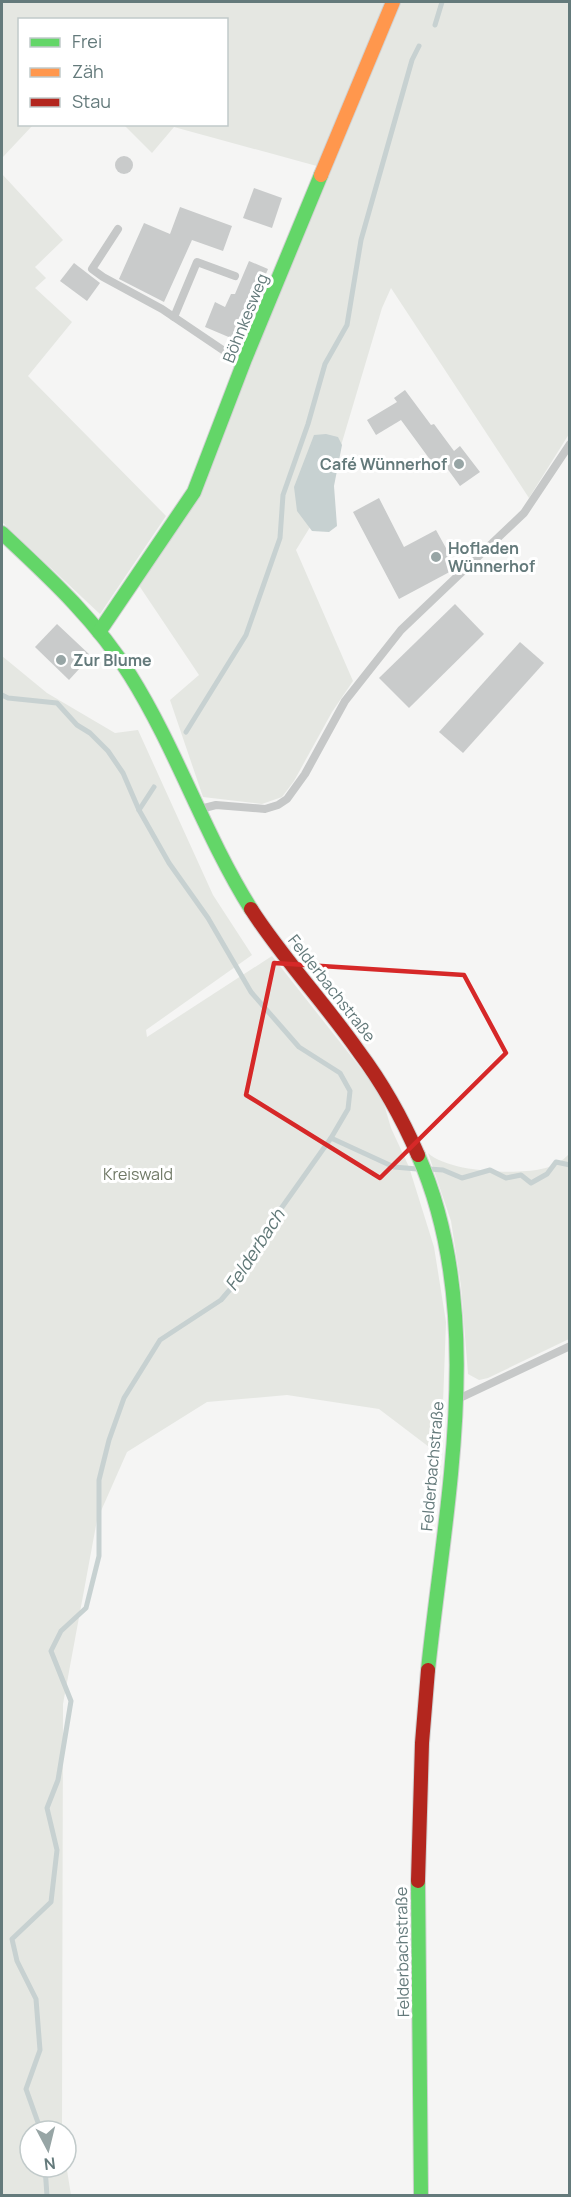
<svg xmlns="http://www.w3.org/2000/svg" width="571" height="2197" font-family="Manrope,sans-serif">
  <style>
    .green { fill: #e5e7e2 }
    .water { fill: #c7d1d1 }
    .lines { fill: none; stroke-linecap: round; stroke-linejoin: round }
    .stream { stroke: #c7d1d1; stroke-width: 5 }
    .building { fill: #c9cbcb }
    .fast-casing { stroke: #d0d1d1; stroke-width: 16 }
    .slow-casing { stroke: #d0d1d1; stroke-width: 16 }
    .jam-casing { stroke: #d0d1d1; stroke-width: 16 }
    .lane { stroke: #c6c8c8; stroke-width: 8 }
    .fast { stroke: #63d668; stroke-width: 14 }
    .slow { stroke: #ff974d; stroke-width: 14 }
    .jam { stroke: #b3261e; stroke-width: 14 }
    .marked { fill: none; stroke: #d62828; stroke-width: 4.5; stroke-linejoin: round }
    .poi-dot { fill: #97a5a5; stroke: #fff; stroke-width: 2 }
    .labels { text-anchor: middle; stroke-width: 6; stroke-linejoin: round; paint-order: stroke }
    .street-label { font-size: 16px; fill: #647a7b; stroke: #fff }
    .poi-label { font-size: 16px; font-weight: bold; fill: #647a7b; stroke: #fff; text-anchor: start }
    .park-label { font-size: 16px; fill: #707966; stroke: #fff }
    .water-label { font-size: 18px; font-style: italic; fill: #5f7776; stroke: #fff }
  </style>
  <rect width="100%" height="100%" fill="#f5f5f4"/>
  <g class="green">
    <polygon points="2,2 389,2 324,168 174,127 152,153 124,125 226,124 226,20 20,20 20,124 33,125 2,158"/>
    <polygon points="401,2 569,2 569,434 529,498 391,288 382,308 323,506 296,550 353,681 332,712 294,781 282,797 262,804 203,797 170,700 199,675 138,584 198,492"/>
    <polygon points="2,174 63,240 35,267 46,278 35,288 72,322 28,376 166,516 100,614 2,522"/>
    <polygon points="2,656 47,693 115,733 138,730 213,895 252,955 146,1030 147,1037 272,956 381,1094 391,1128 409,1167 434,1247 446,1322 440,1485 433,1450 379,1409 287,1395 207,1402 127,1452 97,1520 63,1704 62,2131 30,2131 30,2167 66,2167 66,2164 71,2195 2,2196"/>
    <path d="M 428,1153 C 449,1172 514,1175 541,1169 C 550,1168 563,1161 569,1154 L 569,1339 L 488,1378 L 479,1380 L 468,1374 L 461,1286 L 451,1221 Z"/>
  </g>
  <polygon class="water" points="326,434 338,437 342,445 334,486 337,526 329,532 312,531 297,511 294,487 314,435"/>
  <g class="lines">
    <g class="stream">
      <polyline points="435,25 442,2"/>
      <polyline points="2,695 8,698 57,703 77,725 90,733 108,751 123,773 139,810 169,863 208,918 251,992 299,1047 340,1073 350,1091 348,1109 331,1138 280,1210 233,1286 221,1300 160,1340 124,1398 109,1440 99,1480 99,1556 86,1608 61,1631 51,1651 71,1701 58,1780 47,1808 57,1850 51,1902 12,1939 17,1961 36,1999 40,2050 26,2089 41,2131"/>
      <polyline points="186,732 246,635 280,538 283,495 308,424 325,364 347,325 361,240 412,60 419,46"/>
      <polyline points="139,810 154,787"/>
      <polyline points="331,1138 394,1167 417,1169"/>
      <polyline points="429,1169 443,1170 462,1178 490,1170 506,1178 521,1175 531,1183 547,1174 556,1162 570,1165"/>
      <polyline points="45,2167 47,2196"/>
    </g>
  </g>
  <g class="building">
    <circle cx="124" cy="165" r="9"/>
    <polygon points="254,188 282,198 272,228 243,218"/>
    <polygon points="180,207 232,226 223,251 192,240 164,302 119,279 144,223 170,234"/>
    <polygon points="249,261 268,269 238,341 205,327 215,302 225,307 231,294 235,294"/>
    <polygon points="74,263 100,283 87,301 60,281"/>
    <polygon points="405,390 431,425 434,424 454,451 460,446 480,472 460,486 441,460 434,465 401,420 376,435 367,420 397,402 394,398"/>
    <polygon points="379,498 404,547 436,530 457,568 399,599 353,512"/>
    <polygon points="455,604 484,634 409,708 379,678"/>
    <polygon points="57,624 91,656 69,680 35,647"/>
    <polygon points="520,642 544,663 463,753 439,732"/>
  </g>
  <g class="lines">
    <g class="fast-casing">
      <g id="fast">
        <path d="M 2,533 C 49,577 96,620 130,675 C 177,750 204,834 251,909"/>
        <polyline points="99,632 194,492 245,359 321,175"/>
        <path d="M 418,1155 C 488,1314 445,1504 428,1670"/>
        <polyline points="418,1881 421,2196"/>
      </g>
    </g>
    <g class="slow-casing">
      <polyline id="slow" points="321,175 393,2"/>
    </g>
    <g class="jam-casing">
      <g id="jam">
        <path d="M 251,909 C 283,959 325,1003 359,1052 C 383,1084 402,1118 418,1155"/>
        <polyline points="418,1881 422,1743 428,1670"/>
      </g>
    </g>
    <g class="lane">
      <polyline points="118,229 92,269 103,277 162,309 242,363"/>
      <polyline points="174,317 197,262 235,276"/>
      <polyline points="200,809 216,805 265,809 278,805 287,799 305,774 345,701 401,630 524,513 570,444"/>
      <polyline points="458,1399 570,1346"/>
    </g>
    <use href="#fast" class="fast"/>
    <use href="#slow" class="slow"/>
    <use href="#jam" class="jam"/>
  </g>
  <path class="marked" d="M 274,963 L 464,975 L 506,1053 L 380,1178 L 246,1095 Z"/>
  <g class="poi-dot">
    <circle cx="459" cy="464" r="6"/>
    <circle cx="436" cy="557" r="6"/>
    <circle cx="61" cy="660" r="6"/>
  </g>
  <g class="labels">
    <g class="street-label">
      <text transform="translate(245 318) rotate(-68)" y="6">Böhnkesweg</text>
      <text transform="translate(332 988) rotate(52)" y="6">Felderbachstraße</text>
      <text transform="translate(432 1466) rotate(-85)" y="6">Felderbachstraße</text>
      <text transform="translate(402 1952) rotate(-91)" y="6">Felderbachstraße</text>
    </g>
    <g class="poi-label">
      <text x="447" y="470" text-anchor="end">Café Wünnerhof</text>
      <text x="448" y="554">Hofladen<tspan x="448" dy="18">Wünnerhof</tspan></text>
      <text x="73" y="666">Zur Blume</text>
    </g>
    <g class="park-label">
      <text x="138" y="1180">Kreiswald</text>
    </g>
    <g class="water-label">
      <text transform="translate(255 1250) rotate(-57)" y="6">Felderbach</text>
    </g>
  </g>
  <rect width="571" height="2197" fill="none" stroke="#647a7b" stroke-width="6"/>
  <rect x="18" y="18" width="210" height="108" fill="#ffffff" stroke="#c1caca" stroke-width="1.5"/>
  <rect x="30" y="38" width="30" height="9" fill="#63d668" stroke="#c1caca" stroke-width="1.5"/>
  <text x="72" y="48" font-size="18" fill="#647a7b">Frei</text>
  <rect x="30" y="68" width="30" height="9" fill="#ff974d" stroke="#c1caca" stroke-width="1.5"/>
  <text x="72" y="78" font-size="18" fill="#647a7b">Zäh</text>
  <rect x="30" y="98" width="30" height="9" fill="#b3261e" stroke="#c1caca" stroke-width="1.5"/>
  <text x="72" y="108" font-size="18" fill="#647a7b">Stau</text>
  <g transform="translate(48 2149) rotate(173)"><circle r="28" fill="#ffffff" stroke="#c1caca" stroke-width="1.5"/>
  <path d="M0-4.5L10 22L0 15L-10 22Z" fill="#97a5a5"/>
  <text y="-9" font-size="16" font-weight="bold" text-anchor="middle" fill="#647a7b">N</text>
  </g>
</svg>
